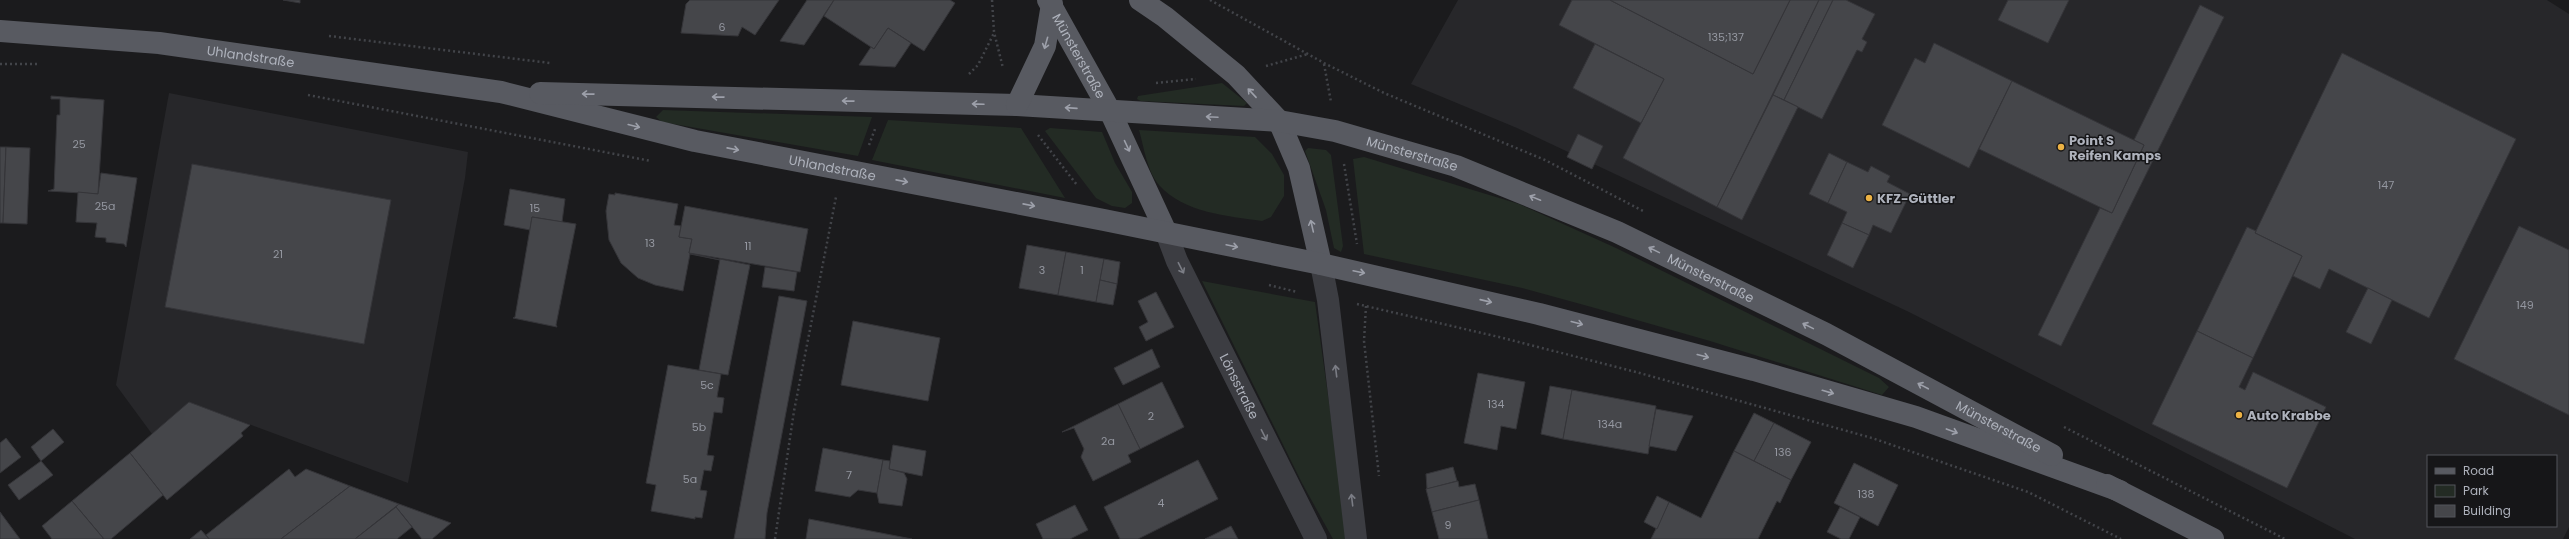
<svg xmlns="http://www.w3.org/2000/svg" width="2569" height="539" font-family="Poppins,sans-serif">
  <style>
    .built { fill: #27272a; fill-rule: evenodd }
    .green { fill: #232b24 }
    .building { fill: #45464a; stroke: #353539 }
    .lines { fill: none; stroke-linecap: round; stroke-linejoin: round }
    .path { stroke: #424449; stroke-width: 2.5; stroke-dasharray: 2 3; stroke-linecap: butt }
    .minor { stroke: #3c3d42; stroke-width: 22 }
    .major { stroke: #585a61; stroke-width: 22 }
    .oneway { stroke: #9da0aa }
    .oneway2 { stroke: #7b7d85 }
    .poi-dot { fill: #ecb244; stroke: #161618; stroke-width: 1.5 }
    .labels { text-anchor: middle; stroke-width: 3; stroke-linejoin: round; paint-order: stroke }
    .number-label { font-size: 11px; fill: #9497a0 }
    .street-label { font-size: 13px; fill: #aeb2bc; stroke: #161618 }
    .poi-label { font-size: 13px; font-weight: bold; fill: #aeb2bc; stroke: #161618; text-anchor: start }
  </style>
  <rect width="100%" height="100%" fill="#1b1b1d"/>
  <g class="built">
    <path d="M 1458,0 L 2547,0 L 2569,14 L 2569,527 L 2563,539 L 2355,539 L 1909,312 L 1517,128 L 1411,84 ZM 2428,456 L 2556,456 L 2556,526 L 2428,526 Z"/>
    <polygon points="169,93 468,152 465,178 408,483 189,402 152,434 116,385"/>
  </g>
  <g class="green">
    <polygon points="1222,83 1247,103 1244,106 1141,101 1137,99 1138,96"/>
    <polygon points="663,110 872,117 858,156 662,122 656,117"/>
    <polygon points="888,120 1021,128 1065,198 872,160"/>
    <polygon points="1050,128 1102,132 1115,163 1132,192 1132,203 1125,208 1112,206 1096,198 1045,131"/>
    <path d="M 1139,130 L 1255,137 L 1272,154 L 1284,175 L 1284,196 L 1271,217 L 1262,221 C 1228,216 1184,213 1159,185 C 1147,171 1144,147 1139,130 Z"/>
    <polygon points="1308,148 1326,150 1331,155 1343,246 1341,252 1334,248 1326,210 1305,151"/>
    <polygon points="1364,157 1519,204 1616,248 1879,378 1889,387 1882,395 1710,341 1595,308 1522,288 1364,254 1353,159"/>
    <polygon points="1202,281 1315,302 1348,539 1333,539 1302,483"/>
  </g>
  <g class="building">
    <polygon points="283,0 300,0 300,3"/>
    <polygon points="690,0 779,0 755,35 742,27 738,36 681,33 686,4"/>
    <polygon points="807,0 834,0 804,45 780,41"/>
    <polygon points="834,0 950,0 955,3 924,51 888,28 874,49 824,16"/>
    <polygon points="1572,0 1610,0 1753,74 1790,0 1819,0 1717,207 1623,158 1664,79 1559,25"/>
    <polygon points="1610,0 1790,0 1753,74"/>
    <polygon points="1819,0 1833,0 1784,100 1773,95"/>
    <polygon points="1833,0 1846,0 1875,14 1862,39 1867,42 1862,52 1857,50 1822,119 1784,100"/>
    <polygon points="2008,0 2069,0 2048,43 1998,20"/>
    <polygon points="2200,5 2224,17 2061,346 2038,335 2100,208 2112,213 2144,145 2134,140"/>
    <polygon points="888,28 911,43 895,67 859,65 871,47 874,49"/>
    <polygon points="1934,43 2012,81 1969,168 1882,125 1915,58 1925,63"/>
    <polygon points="1595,44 1664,79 1641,123 1573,88"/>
    <polygon points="2342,53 2516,139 2429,318 2329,269 2320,289 2293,276 2302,256 2255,233"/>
    <polygon points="2012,81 2144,145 2112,213 1979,149"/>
    <polygon points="1773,95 1798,107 1742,220 1717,207"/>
    <polygon points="51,96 104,100 98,194 48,191 54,189 57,115 60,115 60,99 51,99"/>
    <polygon points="1578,134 1603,146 1592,169 1567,157"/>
    <polygon points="0,147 6,147 3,223 0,223"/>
    <polygon points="6,147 30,148 27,224 3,223"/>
    <polygon points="1829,153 1847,162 1828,203 1809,194"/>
    <polygon points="1847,162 1868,172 1871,166 1890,176 1887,182 1910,194 1891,233 1873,225 1869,235 1842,223 1847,212 1828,203"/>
    <polygon points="192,164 391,200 364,344 165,307"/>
    <polygon points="101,173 137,178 126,247 124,244 106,242 106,238 95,237 97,223 76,222 78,192 98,194"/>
    <polygon points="510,189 565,199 562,222 532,217 530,230 504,225"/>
    <polygon points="615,193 678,204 674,225 681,226 679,237 692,239 689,253 720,260 690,254 683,291 655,285 638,278 621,263 609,240 606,211 609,194 615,195"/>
    <polygon points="685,206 808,229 800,272 689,253 692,239 679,237"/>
    <polygon points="532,217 576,224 556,325 557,327 513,318 515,317"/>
    <polygon points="1842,223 1869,235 1853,268 1827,255"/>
    <polygon points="2519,226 2569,250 2569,415 2454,359"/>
    <polygon points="2247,227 2256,231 2255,233 2302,256 2253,358 2197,331"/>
    <polygon points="1027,245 1066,252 1058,295 1019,288"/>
    <polygon points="1066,252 1104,259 1096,302 1058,295"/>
    <polygon points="720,259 750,265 728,375 699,370"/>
    <polygon points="1104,259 1120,262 1117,284 1100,280"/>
    <polygon points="765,267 797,272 794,291 762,287"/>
    <polygon points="1100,280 1117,284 1113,305 1096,302"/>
    <polygon points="2368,288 2392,300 2371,344 2346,332"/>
    <polygon points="1156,292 1174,327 1146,341 1139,327 1148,322 1138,301"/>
    <polygon points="779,296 807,301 767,513 765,539 734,539"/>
    <polygon points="853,321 940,338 928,401 841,385"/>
    <polygon points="2197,331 2253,358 2239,387 2245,390 2253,372 2326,407 2287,488 2152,424"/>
    <polygon points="1152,349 1160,367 1123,385 1114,368"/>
    <polygon points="668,365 721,374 717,397 724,398 722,413 714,412 707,455 714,456 711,471 704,470 700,490 707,491 702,518 695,517 695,519 651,511 656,485 646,483"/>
    <polygon points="1478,373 1525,382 1516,429 1501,426 1497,450 1464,443"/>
    <polygon points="1162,382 1184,427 1140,449 1118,404"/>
    <polygon points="1550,386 1572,390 1563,439 1541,434"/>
    <polygon points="1572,390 1656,406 1648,454 1563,439"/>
    <polygon points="189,402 250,425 241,433 243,436 167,500 130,453"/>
    <polygon points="1118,404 1140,449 1128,455 1131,462 1093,481 1081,457 1084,449 1074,428 1062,432"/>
    <polygon points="1656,409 1693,416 1676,451 1649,446"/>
    <polygon points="1754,413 1774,423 1754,461 1734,451"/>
    <polygon points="1774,423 1811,442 1791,480 1754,461"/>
    <polygon points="53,429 64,442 41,461 31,447"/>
    <polygon points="6,438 21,457 0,473 0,443"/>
    <polygon points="893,445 926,451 922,476 889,469"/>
    <polygon points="823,448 883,460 877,493 858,490 850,497 815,491"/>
    <polygon points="1734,451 1791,480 1780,503 1777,501 1758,539 1651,539 1669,502 1701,518"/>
    <polygon points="130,453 163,495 111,539 104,539 72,501"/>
    <polygon points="883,460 890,461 889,469 904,473 907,479 902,506 879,503 877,493"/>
    <polygon points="1198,460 1218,499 1138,539 1120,539 1104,507"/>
    <polygon points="41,461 53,475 19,500 8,485"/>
    <polygon points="1854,463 1898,485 1878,526 1834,503"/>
    <polygon points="1453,467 1457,481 1427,489 1426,474"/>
    <polygon points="289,469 295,477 306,469 350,486 281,539 209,539 206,535"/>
    <polygon points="1458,481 1459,487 1475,484 1479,500 1432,512 1426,489"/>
    <polygon points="350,486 399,504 355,539 281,539"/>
    <polygon points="1657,496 1669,502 1657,529 1644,522"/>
    <polygon points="1479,500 1488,539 1439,539 1432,512"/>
    <polygon points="72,501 103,538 102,539 52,539 42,526"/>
    <polygon points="399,504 451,523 432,539 422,539 396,507"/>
    <polygon points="1075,505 1088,530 1070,539 1043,539 1036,524"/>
    <polygon points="396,507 412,527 397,539 355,539"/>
    <polygon points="1840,507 1860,517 1849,539 1841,539 1827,532"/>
    <polygon points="0,512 20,539 0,539"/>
    <polygon points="809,519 912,539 806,539"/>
    <polygon points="1231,526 1238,539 1205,539"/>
    <polygon points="201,530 209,539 190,539"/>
  </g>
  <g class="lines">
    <g class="path">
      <polyline points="992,0 994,32 1003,68"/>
      <polyline points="1210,0 1324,63 1384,93 1545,160 1645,212"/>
      <polyline points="329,36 550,63"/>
      <polyline points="0,64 37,64"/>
      <polyline points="1324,64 1331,102"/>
      <polyline points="1266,66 1308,54"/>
      <polyline points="969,74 978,65 994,33"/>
      <polyline points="1156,83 1196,79"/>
      <polyline points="308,95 651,161"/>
      <polyline points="1038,135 1077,185"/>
      <polyline points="869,145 875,129"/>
      <polyline points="1344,164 1357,244"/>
      <polyline points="1269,285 1297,292"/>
      <polyline points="1357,304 1499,337 1636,372 1872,438 2028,492 2121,539"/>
      <polyline points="1366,306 1364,341 1379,476"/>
      <polyline points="2064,427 2285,539"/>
      <polyline points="775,539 794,411 836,197"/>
    </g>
    <g class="minor">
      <path id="s1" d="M 1166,232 L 1177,261 L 1316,539"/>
      <polyline points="1321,264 1328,300 1356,539"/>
    </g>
    <g class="major">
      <path id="s2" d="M 1048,0 L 1110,111 L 1166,232"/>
      <polyline points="1140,0 1165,17 1236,75 1279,121 1299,168 1321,264"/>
      <path id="s3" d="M 0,31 L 159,43 L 501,92 L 695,141 L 1104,220 L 1321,264 L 1539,314 L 1754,370 L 1916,417 L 2120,491"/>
      <path id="s4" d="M 540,93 L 1017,105 L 1279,121 L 1335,131 L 1456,166 L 1617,232 L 1826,334 L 2052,455"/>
      <polyline points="1017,105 1045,46 1052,4"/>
      <polyline points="2107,485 2213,539"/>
    </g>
  </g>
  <defs><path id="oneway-shaft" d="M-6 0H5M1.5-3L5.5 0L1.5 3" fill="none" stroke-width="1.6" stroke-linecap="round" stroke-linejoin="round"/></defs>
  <g class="oneway">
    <use href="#oneway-shaft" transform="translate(1046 43) rotate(106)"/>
    <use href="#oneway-shaft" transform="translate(1252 93) rotate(-133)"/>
    <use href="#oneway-shaft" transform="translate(588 94) rotate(-179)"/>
    <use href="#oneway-shaft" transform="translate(718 97) rotate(-179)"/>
    <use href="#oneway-shaft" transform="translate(848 101) rotate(-179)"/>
    <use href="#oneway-shaft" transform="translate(978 104) rotate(-178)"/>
    <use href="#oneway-shaft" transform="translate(1071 108) rotate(-176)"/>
    <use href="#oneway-shaft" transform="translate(1212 117) rotate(-177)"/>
    <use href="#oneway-shaft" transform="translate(634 126) rotate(14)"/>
    <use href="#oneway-shaft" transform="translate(1127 146) rotate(65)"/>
    <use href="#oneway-shaft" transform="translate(733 149) rotate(11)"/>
    <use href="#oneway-shaft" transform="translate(902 181) rotate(11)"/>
    <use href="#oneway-shaft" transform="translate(1535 198) rotate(-158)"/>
    <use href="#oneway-shaft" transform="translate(1029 205) rotate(11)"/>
    <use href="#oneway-shaft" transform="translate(1312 226) rotate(-103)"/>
    <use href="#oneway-shaft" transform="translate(1232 246) rotate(12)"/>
    <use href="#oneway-shaft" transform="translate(1654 250) rotate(-154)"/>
    <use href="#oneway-shaft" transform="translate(1359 272) rotate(12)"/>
    <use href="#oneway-shaft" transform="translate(1486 301) rotate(13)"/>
    <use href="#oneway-shaft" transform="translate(1577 323) rotate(15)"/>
    <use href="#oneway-shaft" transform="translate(1808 326) rotate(-154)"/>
    <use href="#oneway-shaft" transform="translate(1703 356) rotate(15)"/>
    <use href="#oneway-shaft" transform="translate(1923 386) rotate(-152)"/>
    <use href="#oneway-shaft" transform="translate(1828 392) rotate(16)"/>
    <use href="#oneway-shaft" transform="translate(1952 431) rotate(20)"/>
  </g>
  <g class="oneway2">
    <use href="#oneway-shaft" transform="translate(1181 268) rotate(63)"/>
    <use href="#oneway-shaft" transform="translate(1336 371) rotate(-97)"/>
    <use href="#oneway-shaft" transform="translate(1264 435) rotate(63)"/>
    <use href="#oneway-shaft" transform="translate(1352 500) rotate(-97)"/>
  </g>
  <g class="poi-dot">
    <circle cx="2061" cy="147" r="4"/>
    <circle cx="1869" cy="198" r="4"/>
    <circle cx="2239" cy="415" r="4"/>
  </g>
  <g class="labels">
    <g class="number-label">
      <text x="722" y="31">6</text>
      <text x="1726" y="41">135;137</text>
      <text x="79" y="148">25</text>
      <text x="2386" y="189">147</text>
      <text x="105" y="210">25a</text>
      <text x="535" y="212">15</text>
      <text x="650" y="247">13</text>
      <text x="748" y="250">11</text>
      <text x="278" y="258">21</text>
      <text x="1042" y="274">3</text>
      <text x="1082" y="274">1</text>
      <text x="2525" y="309">149</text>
      <text x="707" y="389">5c</text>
      <text x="1496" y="408">134</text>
      <text x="1151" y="420">2</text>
      <text x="1610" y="428">134a</text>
      <text x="699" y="431">5b</text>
      <text x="1108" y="445">2a</text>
      <text x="1783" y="456">136</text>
      <text x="849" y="479">7</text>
      <text x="690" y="483">5a</text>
      <text x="1866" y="498">138</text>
      <text x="1161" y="507">4</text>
      <text x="1448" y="529">9</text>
    </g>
    <g class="street-label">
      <text dy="5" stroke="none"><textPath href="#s3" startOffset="252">Uhlandstraße</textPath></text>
      <text dy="5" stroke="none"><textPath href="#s2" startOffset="64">Münsterstraße</textPath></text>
      <text dy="5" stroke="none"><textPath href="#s4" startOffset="877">Münsterstraße</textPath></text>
      <text dy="5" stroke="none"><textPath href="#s3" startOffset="845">Uhlandstraße</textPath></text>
      <text dy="5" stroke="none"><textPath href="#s4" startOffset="1201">Münsterstraße</textPath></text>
      <text dy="5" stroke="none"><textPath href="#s1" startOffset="171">Lönsstraße</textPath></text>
      <text dy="5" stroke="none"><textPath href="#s4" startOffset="1525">Münsterstraße</textPath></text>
    </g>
    <g class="poi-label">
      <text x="2069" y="145">Point S<tspan x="2069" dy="15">Reifen Kamps</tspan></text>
      <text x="1877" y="203">KFZ-Güttler</text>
      <text x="2247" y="420">Auto Krabbe</text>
    </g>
  </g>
  <rect x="2427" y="455" width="130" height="72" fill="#161618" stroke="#53545a"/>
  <rect x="2435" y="468" width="20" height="6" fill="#585a61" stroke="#53545a"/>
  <text x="2463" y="475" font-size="12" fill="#aeb2bc">Road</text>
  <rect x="2435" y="485" width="20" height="12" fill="#232b24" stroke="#53545a"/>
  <text x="2463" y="495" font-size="12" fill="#aeb2bc">Park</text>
  <rect x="2435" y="505" width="20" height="12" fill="#45464a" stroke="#53545a"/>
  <text x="2463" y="515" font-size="12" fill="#aeb2bc">Building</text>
</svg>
